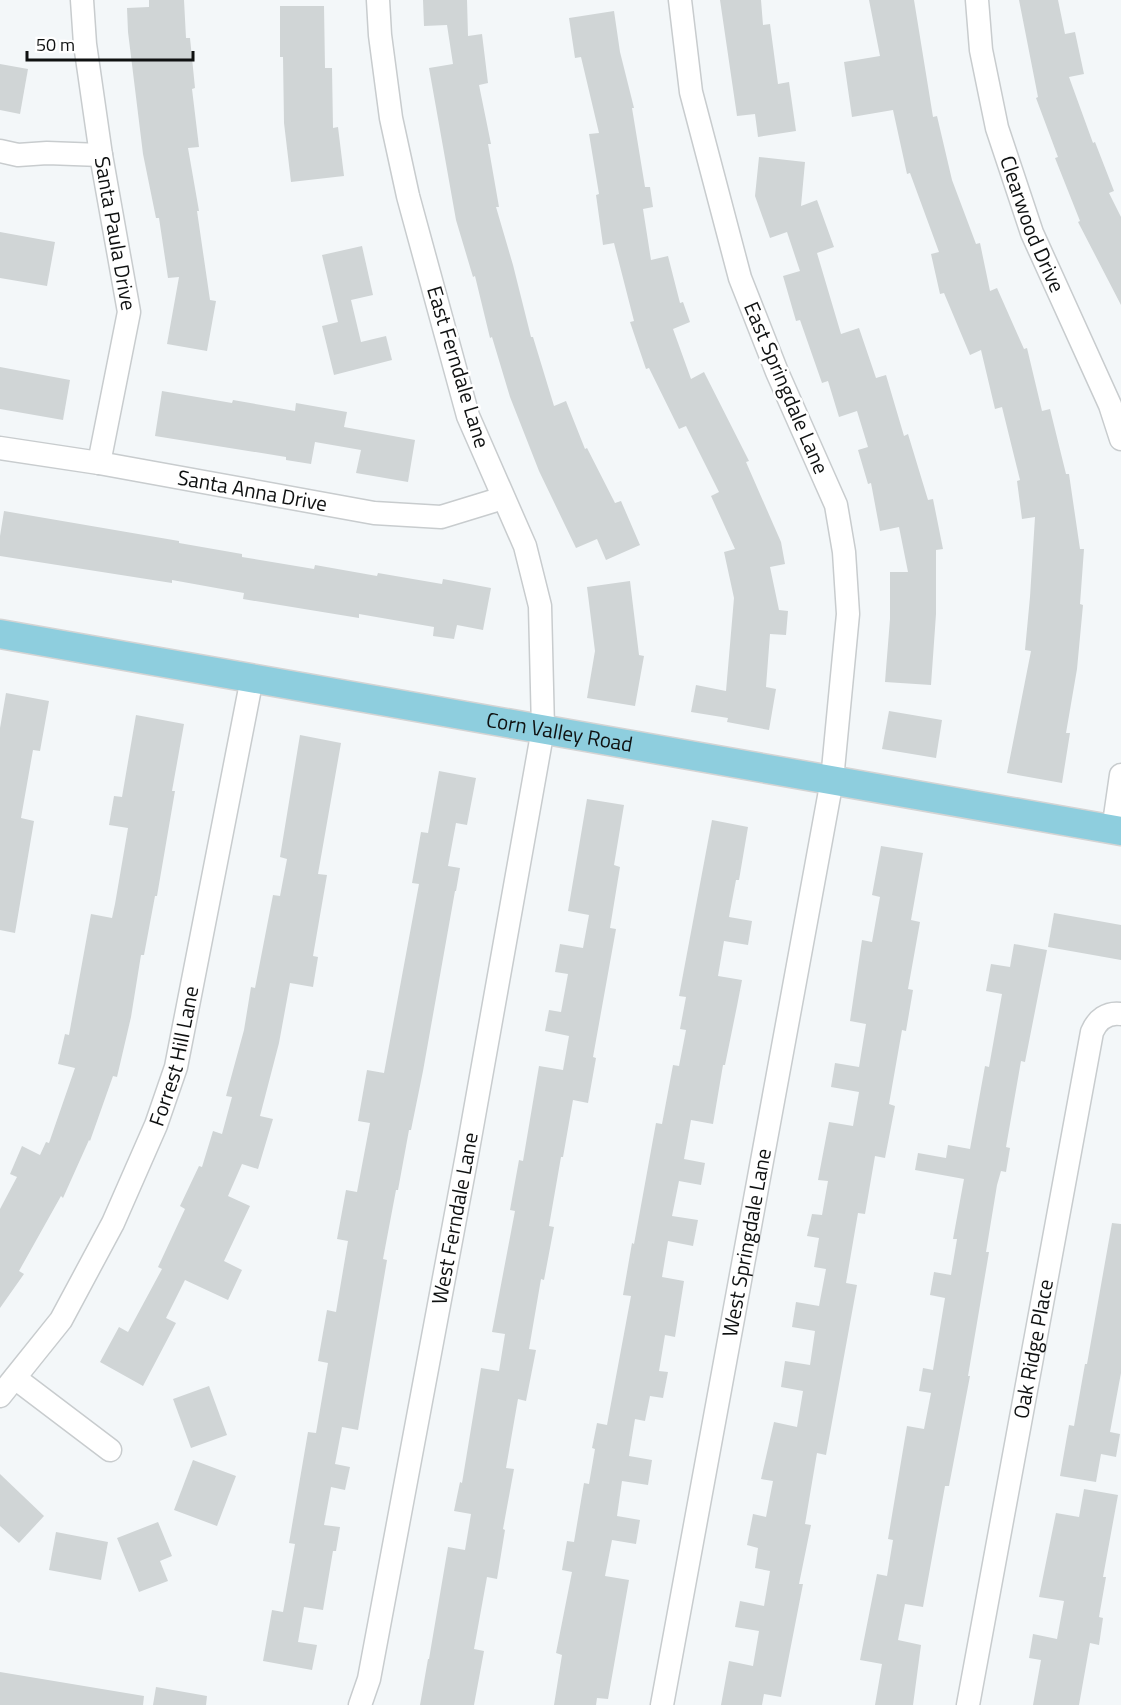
<svg xmlns="http://www.w3.org/2000/svg" width="1121" height="1705" font-family="'Titillium Web',sans-serif">
  <style>
    .building { fill: #d0d5d6 }
    .lines { fill: none; stroke-linecap: round; stroke-linejoin: round }
    .minor-casing { stroke: #c8ccce; stroke-width: 25 }
    .major-casing { stroke: #d4d4d4; stroke-width: 31 }
    .minor { stroke: #fff; stroke-width: 22 }
    .major { stroke: #8ecede; stroke-width: 28 }
    .labels { text-anchor: middle; stroke-width: 5; stroke-linejoin: round; paint-order: stroke }
    .street-label { font-size: 21px; fill: #0f1111; stroke: #fff }
  </style>
  <rect width="100%" height="100%" fill="#f3f7f9"/>
  <g class="building">
    <polygon points="149,0 184,0 186,38 190,38 195,88 192,89 199,147 188,148 199,211 197,211 210,300 216,301 207,351 167,344 179,277 168,278 159,218 156,218 143,154 128,32 127,8 149,7"/>
    <polygon points="423,0 467,0 468,36 482,34 488,83 479,85 491,144 488,144 499,207 496,207 513,265 531,337 533,337 554,406 566,401 585,449 587,448 615,503 621,501 640,545 606,560 597,539 576,548 539,471 510,397 492,337 490,338 475,276 473,277 456,220 429,68 453,64 447,25 424,26"/>
    <polygon points="720,0 761,0 763,25 770,24 778,84 789,82 796,131 758,137 755,114 737,116"/>
    <polygon points="869,0 914,0 933,117 937,116 952,180 976,244 980,243 990,291 997,288 1024,349 1027,348 1042,411 1050,409 1066,474 1069,474 1080,549 1084,549 1080,604 1083,605 1077,669 1066,733 1070,733 1062,783 1007,773 1031,651 1025,650 1030,597 1035,517 1022,519 1017,481 1020,480 1002,407 995,409 981,350 970,355 944,293 940,294 931,254 939,252 910,173 907,174 893,110 852,117 844,62 880,56"/>
    <polygon points="1019,0 1058,0 1065,34 1075,32 1084,74 1069,77 1093,143 1095,142 1114,191 1109,193 1121,217 1121,305 1078,222 1080,221 1055,158 1058,157 1036,98 1038,97"/>
    <polygon points="280,6 324,6 325,68 332,68 333,128 338,127 344,176 291,182 284,123 283,57 280,57"/>
    <polygon points="614,11 620,52 634,108 632,108 645,187 650,187 653,207 643,209 651,260 668,256 680,303 683,302 690,322 673,329 691,379 704,372 749,461 746,462 781,542 785,564 770,567 779,610 788,611 786,635 770,634 766,687 776,689 769,730 727,722 728,718 691,712 696,685 726,691 734,598 724,552 735,549 711,496 719,492 686,426 679,429 649,368 646,369 630,322 634,321 614,243 603,245 596,195 599,194 589,134 599,133 581,57 575,58 569,18"/>
    <polygon points="0,64 28,69 20,114 0,110"/>
    <polygon points="759,157 805,162 801,206 817,200 834,247 817,253 841,334 859,328 876,378 886,375 904,436 908,434 928,500 933,499 943,549 936,550 936,614 931,685 885,682 890,619 890,572 908,572 899,527 880,531 871,483 868,484 858,450 868,447 857,411 839,417 828,381 822,383 800,320 796,321 783,276 800,271 787,232 770,238 755,196"/>
    <polygon points="0,232 55,242 47,286 0,278"/>
    <polygon points="362,246 373,295 351,300 361,342 386,336 392,360 334,375 322,326 338,322 322,255"/>
    <polygon points="0,367 70,380 63,420 0,409"/>
    <polygon points="162,391 232,403 233,400 295,411 296,403 347,412 344,427 415,440 408,482 356,473 361,450 315,442 311,464 286,460 286,457 155,436"/>
    <polygon points="4,511 179,541 179,543 242,554 242,557 314,569 315,565 377,576 378,573 442,584 443,579 491,588 483,630 457,625 454,639 433,636 434,627 359,614 359,618 243,599 244,593 172,580 172,583 0,556 0,536"/>
    <polygon points="630,581 639,655 644,656 635,706 587,698 595,651 587,587"/>
    <polygon points="6,693 49,701 40,751 33,750 21,818 34,821 15,933 0,930 0,728"/>
    <polygon points="889,711 942,720 936,758 882,749"/>
    <polygon points="136,715 184,724 172,791 175,791 157,896 155,896 144,955 141,955 131,1017 117,1077 113,1076 90,1141 89,1140 63,1198 61,1196 19,1271 24,1274 0,1308 0,1209 17,1177 10,1174 22,1146 40,1155 46,1142 49,1143 75,1068 58,1064 65,1034 69,1035 91,914 112,918 115,904 128,828 109,825 114,796 122,797"/>
    <polygon points="300,735 341,743 318,874 327,875 313,956 318,957 313,987 290,983 279,1043 260,1116 273,1119 258,1169 242,1164 228,1196 250,1206 224,1261 242,1270 228,1300 185,1280 166,1318 176,1323 143,1386 100,1362 119,1327 128,1332 162,1269 158,1267 185,1209 180,1206 199,1166 202,1167 213,1131 222,1134 232,1097 226,1096 244,1030 251,987 255,988 273,895 280,896 287,859 280,857"/>
    <polygon points="439,771 476,778 467,825 456,823 448,866 460,868 456,891 455,891 423,1071 411,1130 409,1130 398,1190 396,1190 383,1259 387,1260 358,1430 342,1427 335,1464 350,1467 345,1490 331,1487 324,1525 340,1527 336,1551 333,1551 323,1610 304,1607 298,1642 317,1645 312,1670 263,1661 272,1610 283,1612 295,1544 289,1543 308,1432 316,1433 328,1363 318,1361 327,1310 336,1312 348,1241 337,1239 346,1190 357,1192 370,1123 358,1121 367,1070 384,1073 419,884 412,883 421,832 428,833"/>
    <polygon points="587,799 624,805 614,865 620,867 610,928 616,929 593,1057 596,1058 588,1103 573,1100 563,1157 561,1157 549,1226 554,1227 544,1280 541,1279 529,1349 536,1350 526,1401 518,1399 506,1468 514,1469 503,1529 505,1530 497,1579 487,1577 474,1649 484,1651 474,1705 420,1705 428,1659 429,1659 448,1547 465,1550 471,1514 454,1511 460,1482 462,1483 481,1368 499,1371 505,1334 492,1332 515,1211 510,1210 519,1160 523,1161 539,1066 563,1070 569,1036 545,1031 549,1010 561,1012 568,974 555,972 560,944 583,948 589,915 568,911"/>
    <polygon points="712,820 748,827 739,880 736,880 729,917 752,921 748,945 724,941 718,976 742,980 737,1006 725,1065 723,1065 713,1124 691,1120 684,1159 705,1163 701,1185 679,1181 672,1216 698,1220 693,1246 668,1241 662,1277 684,1281 675,1337 665,1335 659,1371 668,1372 663,1398 650,1396 645,1421 635,1419 629,1456 652,1460 648,1485 622,1481 617,1516 640,1520 636,1544 612,1540 605,1576 629,1580 608,1699 597,1698 596,1705 554,1705 562,1655 556,1653 572,1572 562,1570 567,1541 574,1542 584,1483 589,1484 595,1449 592,1448 597,1423 607,1425 631,1296 623,1295 632,1243 634,1244 656,1123 662,1124 673,1065 679,1066 686,1030 680,1029 686,997 679,996"/>
    <polygon points="881,846 923,853 911,920 920,922 908,989 913,990 906,1031 902,1030 889,1104 895,1106 885,1158 875,1156 865,1214 858,1213 846,1283 857,1285 826,1455 817,1453 805,1524 811,1525 799,1584 803,1584 781,1697 764,1694 762,1705 721,1705 729,1661 753,1666 759,1631 735,1627 740,1601 764,1606 770,1571 755,1568 758,1548 747,1545 753,1514 766,1517 773,1481 761,1479 774,1422 797,1427 803,1391 781,1387 785,1361 810,1365 815,1331 792,1327 796,1302 819,1306 826,1269 814,1267 819,1238 807,1236 812,1214 822,1215 828,1181 818,1180 829,1122 853,1126 859,1092 831,1087 835,1063 859,1067 866,1024 850,1021 862,940 872,942 880,897 872,895"/>
    <polygon points="1054,913 1121,925 1121,960 1048,947"/>
    <polygon points="1014,944 1047,950 1025,1062 1021,1061 1006,1147 1010,1148 1006,1172 1001,1171 997,1185 986,1252 989,1252 968,1376 970,1376 949,1486 945,1486 923,1607 905,1604 898,1640 921,1645 913,1705 875,1705 882,1664 860,1660 877,1574 887,1576 893,1540 888,1539 907,1426 924,1429 931,1393 919,1391 923,1368 933,1370 945,1298 930,1295 934,1272 951,1275 957,1239 953,1239 964,1179 915,1170 918,1153 946,1158 948,1145 970,1149 985,1066 989,1067 1002,994 986,991 991,964 1010,967"/>
    <polygon points="1112,1223 1121,1224 1121,1373 1110,1432 1120,1434 1116,1457 1101,1454 1096,1482 1060,1476 1069,1425 1074,1426 1085,1364 1087,1364"/>
    <polygon points="209,1386 227,1435 191,1448 173,1399"/>
    <polygon points="193,1460 236,1476 217,1526 174,1510"/>
    <polygon points="0,1474 44,1516 19,1543 0,1526"/>
    <polygon points="1084,1489 1118,1495 1103,1577 1106,1577 1099,1617 1103,1618 1099,1645 1090,1643 1079,1705 1033,1705 1041,1660 1029,1658 1033,1634 1057,1639 1064,1601 1039,1597 1056,1513 1079,1517"/>
    <polygon points="158,1522 172,1556 160,1561 168,1581 139,1592 117,1538"/>
    <polygon points="56,1532 108,1542 101,1580 49,1570"/>
    <polygon points="0,1672 144,1696 143,1705 0,1705"/>
    <polygon points="156,1687 207,1696 206,1705 153,1705"/>
  </g>
  <g class="lines">
    <g class="minor-casing">
      <g id="minor">
        <path id="s1" d="M 82,0 L 85,44 L 101,155 L 129,312 L 99,463"/>
        <path id="s2" d="M 977,0 L 981,50 L 997,128 L 1032,233 L 1110,405 L 1121,439"/>
        <polyline points="0,151 18,155 47,153 101,155"/>
        <path id="s3" d="M 0,448 L 99,463 L 374,513 L 441,517 L 503,498"/>
        <polyline points="1113,830 1121,775"/>
        <polyline points="15,1378 110,1450"/>
        <path id="s4" d="M 0,1396 L 61,1320 L 113,1223 L 156,1125 L 176,1067 L 252,678"/>
        <path id="s5" d="M 360,1705 L 369,1679 L 467,1155 L 543,729 L 540,606 L 525,546 L 468,416 L 408,196 L 391,118 L 380,35 L 378,0"/>
        <path id="s6" d="M 662,1705 L 832,780 L 848,614 L 844,552 L 836,505 L 777,372 L 740,278 L 691,92 L 680,0"/>
        <path id="s7" d="M 968,1705 L 1092,1032 C 1097,1020 1107,1012 1121,1014"/>
      </g>
    </g>
    <g class="major-casing">
      <g id="major">
        <path id="s8" d="M 0,634 L 1121,831"/>
      </g>
    </g>
    <use href="#minor" class="minor"/>
    <use href="#major" class="major"/>
  </g>
  <g class="labels">
    <g class="street-label">
      <text dy="7" stroke="none"><textPath href="#s2" startOffset="232">Clearwood Drive</textPath></text>
      <text dy="7" stroke="none"><textPath href="#s1" startOffset="236">Santa Paula Drive</textPath></text>
      <text transform="translate(458 367) rotate(73)" y="7">East Ferndale Lane</text>
      <text transform="translate(786 388) rotate(67)" y="7">East Springdale Lane</text>
      <text dy="7" stroke="none"><textPath href="#s3" startOffset="256">Santa Anna Drive</textPath></text>
      <text dy="7" stroke="none"><textPath href="#s8" startOffset="568">Corn Valley Road</textPath></text>
      <text dy="7" stroke="none"><textPath href="#s4" startOffset="386">Forrest Hill Lane</textPath></text>
      <text dy="7" stroke="none"><textPath href="#s5" startOffset="496">West Ferndale Lane</textPath></text>
      <text dy="7" stroke="none"><textPath href="#s6" startOffset="470">West Springdale Lane</textPath></text>
      <text dy="7" stroke="none"><textPath href="#s7" startOffset="362">Oak Ridge Place</textPath></text>
    </g>
  </g>
  <path d="M27 51v9h166v-9" fill="none" stroke="#0f1111" stroke-width="3"/>
  <text x="36" y="51" font-size="18" fill="#0f1111" stroke="#ffffff" stroke-width="4.5" paint-order="stroke">50 m</text>
</svg>
